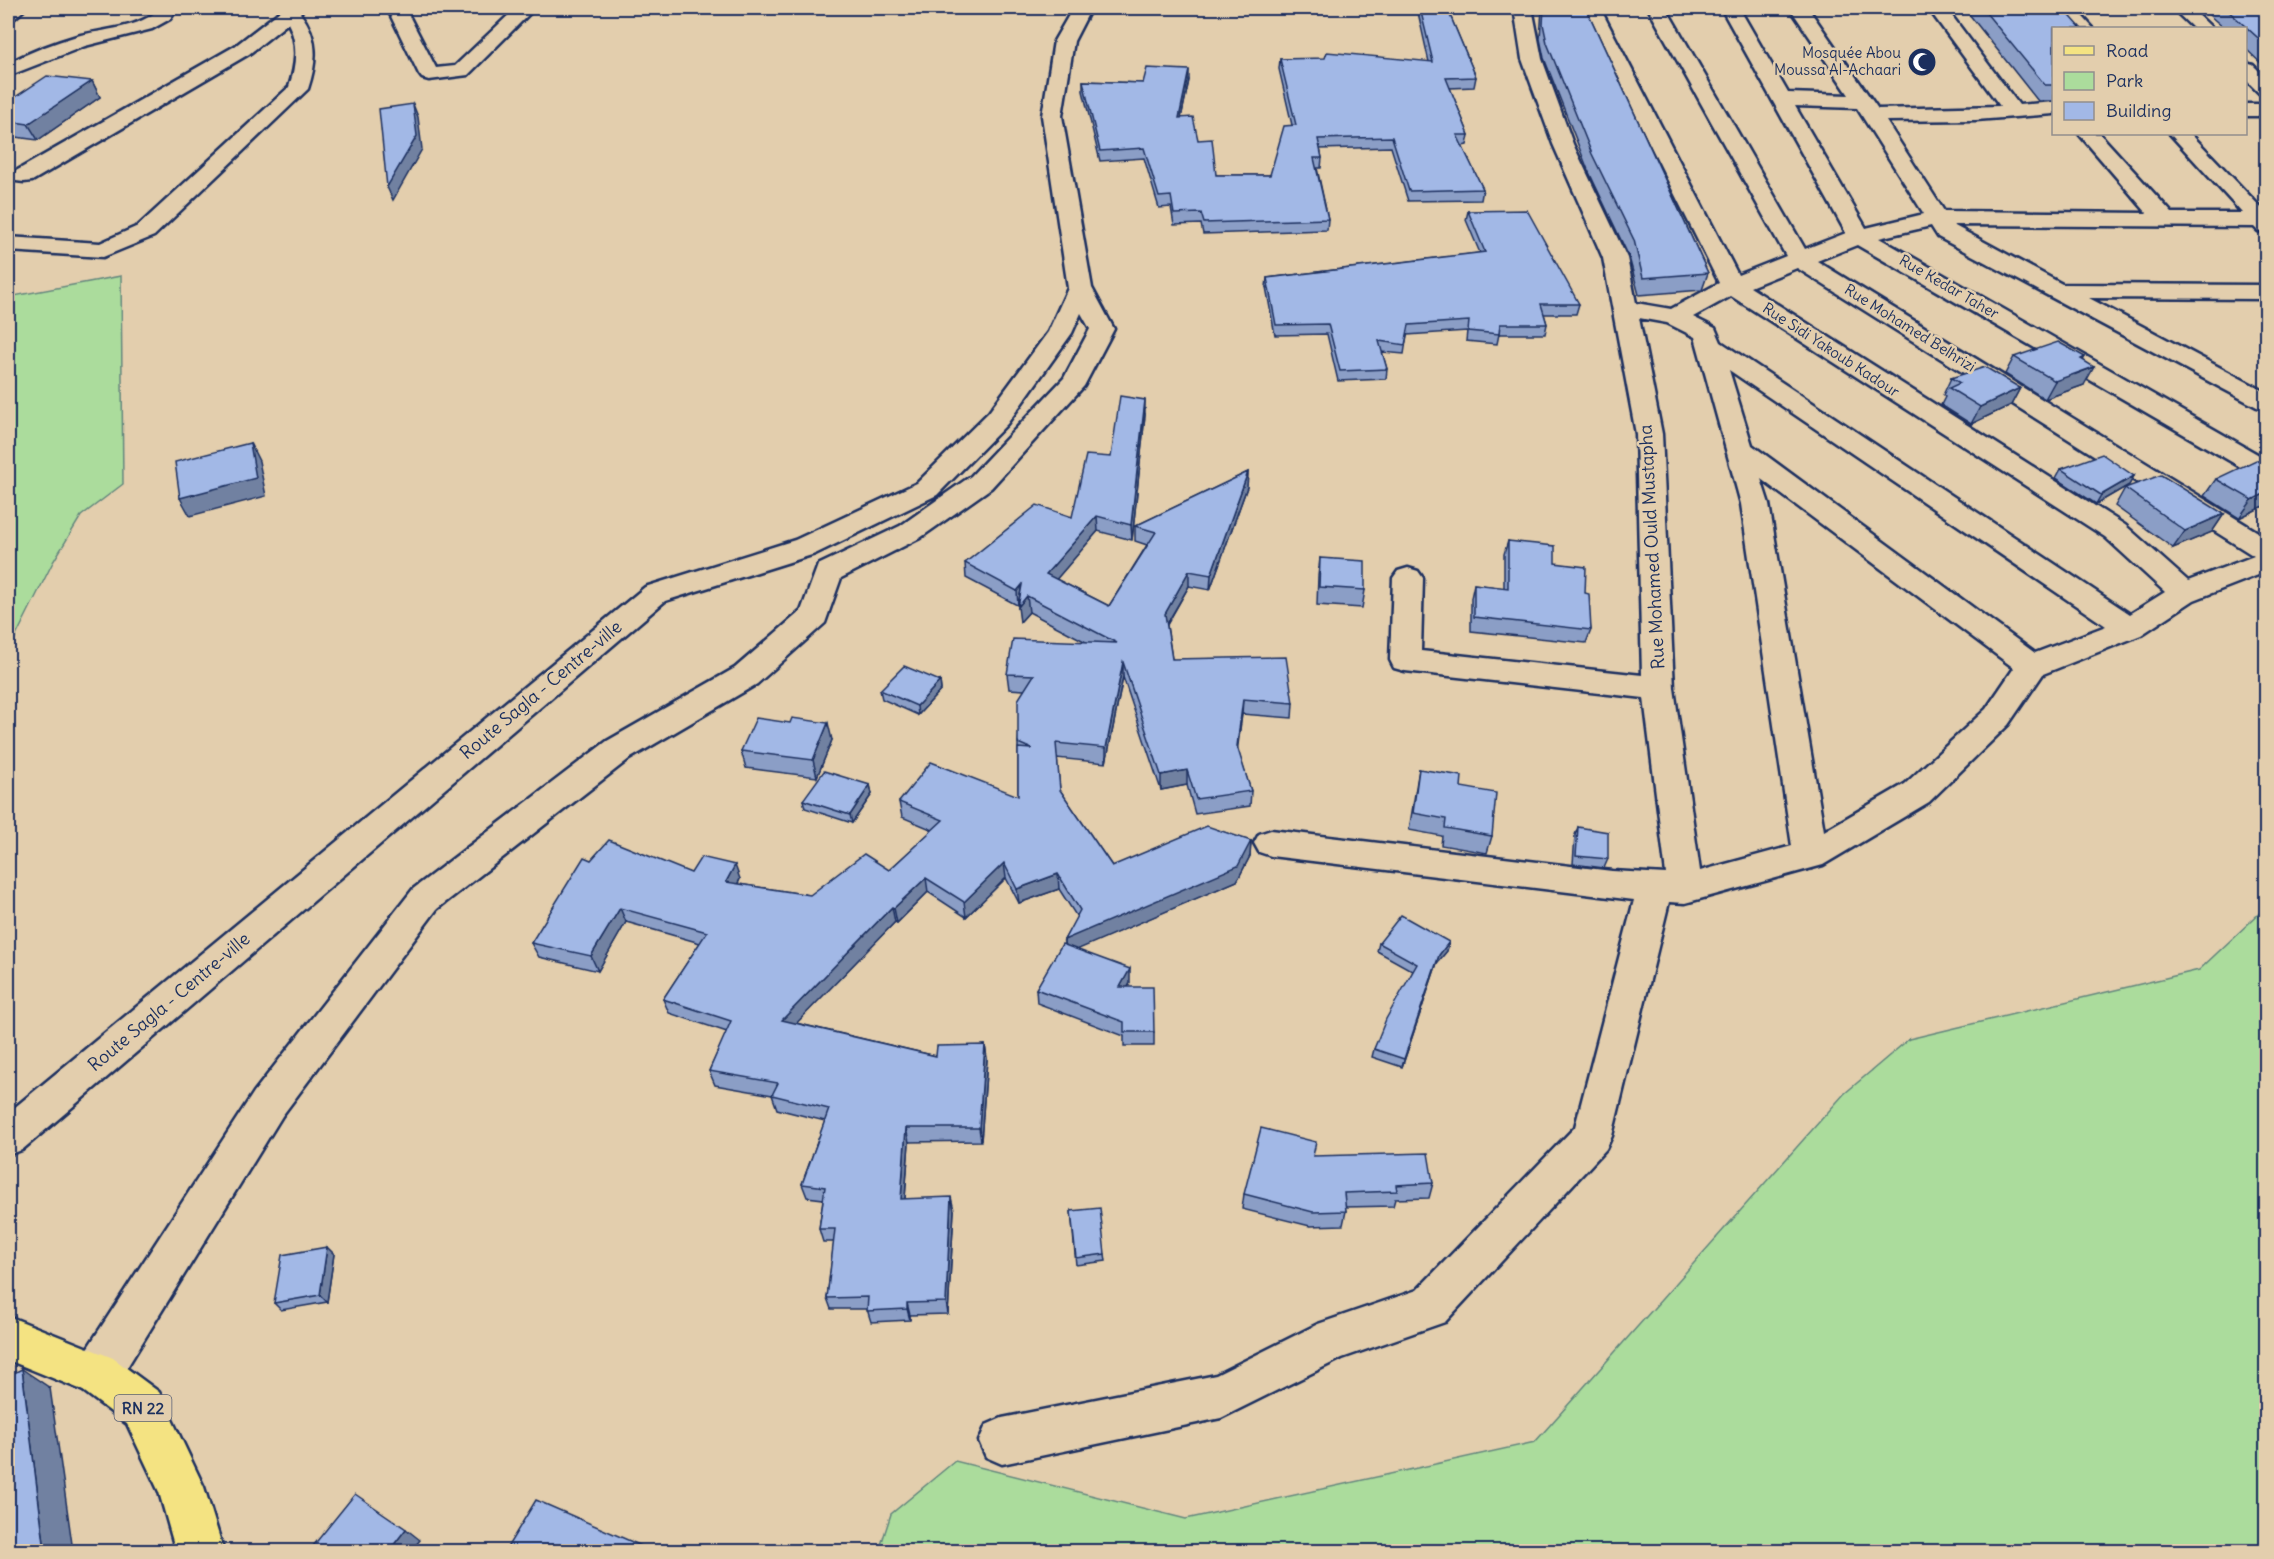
<svg xmlns="http://www.w3.org/2000/svg" width="2274" height="1559" font-family="Delius,sans-serif">
  <style>
    .green { fill: #abdc9c; stroke: #63867d; stroke-width: 1.5 }
    .lines { fill: none; stroke-linecap: round; stroke-linejoin: round }
    .minor-casing { stroke: #1b2f5e; stroke-width: 5 }
    .major-casing { stroke: #1b2f5e; stroke-width: 5 }
    .minor { fill: #e3cead; fill-rule: evenodd }
    .major { fill: #f4e382; fill-rule: evenodd }
    .wall { fill: #8b9ec6; stroke: #1b2f5e; stroke-width: 1.5 }
    .shaded-wall { fill: #7181a1; stroke: #1b2f5e; stroke-width: 1.5 }
    .building { fill: #a2b8e6; stroke: #1b2f5e; stroke-width: 1.5 }
    .labels { text-anchor: middle; stroke-width: 5; stroke-linejoin: round; paint-order: stroke }
    .far-poi-label { font-size: 15px; fill: #1b2f5e; stroke: #e3cead; text-anchor: end }
    .far-street-label { font-size: 15px; fill: #1b2f5e; stroke: #e3cead }
    .shield { fill: #e3cead; stroke: #575f76; stroke-width: 1.5 }
    .shield-label { font-size: 16px; font-weight: bold; fill: #1b2f5e }
    .street-label { font-size: 18px; fill: #1b2f5e; stroke: #e3cead }
  </style>
  <rect width="100%" height="100%" fill="#e3cead"/>
  <filter id="ink" filterUnits="userSpaceOnUse"><feTurbulence type="fractalNoise" baseFrequency=".0167" numOctaves="2"/><feDisplacementMap in="SourceGraphic" scale="12" xChannelSelector="R" yChannelSelector="G"/><feConvolveMatrix kernelMatrix="1 2 1 2 8 2 1 2 1" color-interpolation-filters="sRGB"/></filter>
  <g filter="url(#ink)">
    <g class="green">
      <polygon points="121,276 123,484 81,516 53,562 8,652 8,297"/>
      <polygon points="2266,907 2266,1551 879,1551 891,1514 955,1461 1186,1519 1535,1442 1844,1094 1909,1039 2199,970"/>
    </g>
    <g class="lines">
      <g class="minor-casing">
        <g id="minor">
          <polygon points="8,8 26,8 15,18 8,20"/>
          <path d="M 160,8 L 178,8 L 170,19 L 152,29 L 85,46 L 8,76 L 8,63 C 30,52 53,43 77,36 C 102,29 141,29 160,8 Z"/>
          <path d="M 284,8 L 304,8 L 300,13 C 319,37 317,62 308,89 L 154,236 L 103,257 L 8,251 L 8,237 L 100,243 L 138,226 L 289,87 C 296,65 299,44 288,23 L 249,54 L 32,181 L 24,182 L 16,181 L 13,176 L 16,171 L 235,46 Z"/>
          <polygon points="387,8 405,8 436,68 455,66 516,8 535,8 468,75 429,80 422,78 419,74"/>
          <polygon points="1073,8 1091,8 1074,41 1062,116 1092,288 1114,329 1084,386 991,488 920,538 841,578 825,623 757,684 629,759 437,909 282,1116 113,1390 97,1396 81,1390 75,1374 81,1358 254,1092 413,889 607,741 735,668 801,611 818,565 900,526 971,476 1064,378 1090,329 1081,313 1072,333 1007,424 937,495 815,554 665,601 22,1150 8,1155 8,1113 645,587 795,540 917,483 989,412 1048,332 1068,288 1042,116 1054,41"/>
          <path d="M 1514,8 L 1532,8 L 1542,59 L 1573,144 L 1627,258 L 1636,303 L 1671,309 L 1719,283 L 1582,8 L 1600,8 L 1738,275 L 1786,256 L 1648,8 L 1666,8 L 1805,249 L 1846,233 L 1721,8 L 1739,8 L 1788,93 L 1849,95 L 1790,8 L 1808,8 L 1878,109 L 2000,106 L 1928,8 L 1946,8 L 2019,105 L 2054,102 L 2054,114 L 1976,120 L 1886,121 L 1944,211 L 2147,213 L 2079,134 L 2100,134 L 2172,213 L 2242,213 L 2170,134 L 2191,134 L 2266,213 L 2266,233 L 2258,231 L 2254,227 L 1953,225 L 2062,284 L 2266,285 L 2266,299 L 2089,298 L 2266,392 L 2266,410 L 2257,407 L 1938,237 L 1931,226 L 1879,238 L 2266,459 L 2266,478 L 2256,476 L 1857,245 L 1817,261 L 2266,537 L 2266,572 L 2194,600 L 2141,635 L 2043,674 L 2008,725 L 1929,802 L 1823,865 L 1685,903 L 1669,902 L 1612,1136 L 1606,1149 L 1445,1322 L 1342,1358 L 1221,1418 L 1002,1464 L 986,1457 L 979,1441 L 986,1425 L 1002,1418 L 1216,1375 L 1318,1324 L 1417,1290 L 1575,1127 L 1634,900 L 1271,856 L 1259,852 L 1254,843 L 1259,834 L 1271,830 L 1612,871 L 1666,874 L 1644,698 L 1405,671 L 1394,668 L 1390,660 L 1393,578 L 1398,571 L 1408,568 L 1418,571 L 1423,578 L 1421,651 L 1642,675 L 1636,434 L 1603,258 L 1553,144 L 1522,59 ZM 1795,106 L 1857,108 L 1924,214 L 1866,228 ZM 1797,268 L 2254,556 L 2188,581 L 2125,525 L 1750,287 ZM 1731,296 L 2105,537 L 2165,592 L 2130,614 L 1721,342 L 1715,328 L 1693,317 ZM 1639,318 L 1667,323 L 1695,337 L 1741,504 L 1792,846 L 1700,871 L 1674,688 L 1662,434 ZM 1729,370 L 2106,626 L 2035,653 L 1752,445 ZM 1761,479 L 2014,668 L 1986,709 L 1905,784 L 1824,831 L 1769,504 Z"/>
          <polygon points="2056,8 2075,8 2093,28 2074,28"/>
          <polygon points="2172,8 2191,8 2212,28 2193,28"/>
          <polygon points="2246,63 2253,65 2266,78 2266,95 2259,93 2246,80"/>
          <rect x="2246" y="104" width="20" height="12"/>
        </g>
      </g>
      <g class="major-casing">
        <polygon id="major" points="8,1316 113,1358 159,1392 204,1487 224,1552 176,1552 159,1492 127,1424 82,1390 8,1360"/>
      </g>
      <use href="#minor" class="minor"/>
      <use href="#major" class="major"/>
    </g>
    <g class="wall">
      <polygon points="1417,8 1447,8 1476,77 1474,87 1450,88 1469,135 1467,145 1462,146 1483,189 1481,200 1408,201 1391,147 1320,149 1322,158 1321,168 1317,168 1328,219 1327,230 1203,234 1201,224 1174,225 1171,207 1159,208 1144,158 1100,161 1083,91 1083,81 1143,83 1189,80 1181,118 1198,140 1216,175 1270,175 1292,125 1279,69 1280,59 1429,62"/>
      <polygon points="1542,8 1586,8 1708,273 1702,290 1639,295 1629,257 1588,170 1544,58 1540,39"/>
      <polygon points="1971,8 2063,8 2054,28 2054,101 2038,101 1969,14"/>
      <polygon points="2201,8 2266,8 2266,68 2246,49 2246,28 2224,28"/>
      <polygon points="92,81 100,97 38,140 8,136 8,102"/>
      <polygon points="1468,211 1579,304 1576,314 1544,314 1547,324 1545,334 1499,334 1497,344 1466,341 1467,331 1407,335 1404,354 1382,352 1387,369 1386,379 1338,381 1327,334 1275,335 1266,287 1267,278 1480,253 1466,220"/>
      <polygon points="2014,357 2083,360 2084,385 2045,399 2005,374"/>
      <polygon points="1951,378 2020,388 2011,405 1971,424 1941,405 1945,397 1943,395"/>
      <polygon points="1145,415 1132,540 1098,531 1056,579 1109,606 1147,545 1135,541 1135,526 1248,472 1247,487 1210,590 1189,586 1167,625 1172,659 1293,703 1292,718 1242,714 1237,748 1251,791 1250,806 1195,814 1187,785 1161,790 1123,677 1106,763 1057,758 1060,790 1112,866 1251,841 1250,856 1237,881 1077,949 1130,983 1128,987 1154,1032 1154,1046 1124,1046 1124,1036 1037,1003 1036,989 1064,945 1064,940 1077,917 1059,889 1019,903 1006,878 966,917 928,892 897,923 895,922 796,1023 936,1056 985,1045 987,1059 981,1141 909,1142 905,1199 954,1210 948,1314 910,1315 910,1320 871,1322 867,1309 831,1309 827,1298 834,1242 823,1242 819,1229 823,1199 807,1197 802,1184 825,1121 777,1109 772,1095 715,1085 709,1071 727,1032 669,1013 663,999 700,943 626,922 598,971 539,957 531,943 591,860 740,879 738,884 810,895 889,870 933,830 902,817 899,802 1018,796 1018,743 1024,690 1009,689 1007,674 1086,642 1029,612 1020,622 1019,606 966,578 965,563 1072,517 1111,457"/>
      <polygon points="2061,469 2134,476 2129,485 2096,504 2056,478"/>
      <polygon points="2216,479 2266,505 2239,518 2204,496"/>
      <polygon points="2125,488 2224,514 2212,532 2173,548 2115,506"/>
      <polygon points="1508,541 1555,563 1585,593 1591,630 1586,643 1471,631 1471,598 1474,584 1504,588 1504,554"/>
      <polygon points="1320,558 1365,590 1362,608 1317,605 1318,576"/>
      <polygon points="940,681 941,690 918,715 882,699 880,690"/>
      <polygon points="832,740 817,777 746,768 741,751"/>
      <polygon points="1419,769 1461,787 1492,836 1487,853 1441,845 1442,836 1409,830"/>
      <polygon points="870,785 872,794 852,823 805,808 803,800"/>
      <polygon points="1578,827 1608,859 1604,868 1573,864 1575,835"/>
      <polygon points="1449,942 1447,951 1437,963 1402,1067 1372,1057 1374,1049 1413,971 1377,951 1379,943"/>
      <polygon points="1314,1156 1433,1183 1429,1198 1395,1199 1393,1206 1345,1207 1346,1211 1343,1225 1310,1226 1242,1209 1244,1194"/>
      <polygon points="1071,1211 1105,1254 1106,1261 1076,1265"/>
      <polygon points="334,1254 327,1302 281,1310 274,1303"/>
    </g>
    <g class="shaded-wall">
      <polygon points="1189,70 1189,80 1179,128 1179,118"/>
      <polygon points="92,81 100,97 38,140 28,124"/>
      <polygon points="413,104 418,117 422,149 393,200 387,187"/>
      <polygon points="2085,357 2076,374 2094,367 2084,385 2045,399 2055,381 2081,359"/>
      <polygon points="2020,388 2011,405 1971,424 1980,407"/>
      <polygon points="1145,400 1145,415 1132,540 1131,525"/>
      <polygon points="250,443 259,461 266,496 190,516 180,498"/>
      <polygon points="1248,472 1247,487 1210,590 1211,575"/>
      <polygon points="2134,476 2129,485 2096,504 2101,495"/>
      <polygon points="2266,493 2266,505 2239,518 2252,500"/>
      <polygon points="2224,514 2212,532 2173,548 2185,531"/>
      <polygon points="1097,516 1098,531 1047,590 1046,574"/>
      <polygon points="1189,571 1189,586 1164,629 1165,614"/>
      <polygon points="1022,585 1018,606 1017,591"/>
      <polygon points="1027,596 1029,612 1020,622 1018,607"/>
      <polygon points="1123,662 1123,677 1106,763 1106,748"/>
      <polygon points="940,681 941,690 918,715 917,706"/>
      <polygon points="1243,699 1242,714 1236,761 1237,746"/>
      <polygon points="828,723 832,740 817,777 813,760"/>
      <polygon points="1187,770 1187,785 1161,790 1161,775"/>
      <polygon points="870,785 872,794 852,823 850,815"/>
      <polygon points="1251,841 1250,856 1237,881 1065,955 1064,940"/>
      <polygon points="1004,863 1006,878 966,917 964,902"/>
      <polygon points="735,865 740,879 731,896 726,882"/>
      <polygon points="1058,874 1059,889 1019,903 1017,889"/>
      <polygon points="926,878 928,892 897,923 894,908"/>
      <polygon points="892,907 895,922 786,1034 782,1020"/>
      <polygon points="620,908 626,922 598,971 591,956"/>
      <polygon points="1449,942 1447,951 1437,963 1402,1067 1439,955"/>
      <polygon points="1130,969 1130,983 1120,1001 1120,987"/>
      <polygon points="985,1045 987,1059 981,1141 979,1128"/>
      <polygon points="906,1128 909,1142 904,1211 901,1199"/>
      <polygon points="951,1197 954,1210 948,1314 946,1302"/>
      <polygon points="327,1247 334,1254 327,1302 320,1295"/>
      <polygon points="907,1303 910,1315 910,1320 907,1309"/>
      <polygon points="22,1369 50,1388 73,1551 45,1551"/>
      <polygon points="406,1529 420,1540 411,1551 389,1551"/>
    </g>
    <g class="building">
      <polygon points="1420,8 1447,8 1476,77 1446,78 1469,135 1457,135 1483,189 1409,191 1392,137 1318,139 1322,158 1314,158 1328,219 1204,223 1201,213 1174,214 1171,196 1159,197 1144,148 1100,151 1083,81 1143,83 1147,68 1189,70 1179,118 1193,117 1198,140 1212,139 1216,175 1270,175 1284,126 1296,125 1280,59 1325,58 1327,52 1433,62"/>
      <polygon points="1544,8 1586,8 1708,273 1643,278 1634,240 1592,154 1547,43 1543,24"/>
      <polygon points="1982,8 2063,8 2081,28 2054,28 2054,85 2045,85"/>
      <polygon points="2225,8 2266,8 2266,45"/>
      <polygon points="47,76 92,81 28,124 8,121 8,102"/>
      <polygon points="413,104 417,136 387,187 379,109"/>
      <polygon points="1527,210 1579,304 1541,304 1547,324 1500,324 1499,334 1468,331 1469,321 1409,325 1405,345 1379,341 1387,369 1340,371 1328,324 1276,325 1267,278 1485,252 1468,211"/>
      <polygon points="2058,342 2085,357 2081,359 2094,367 2055,381 2014,357"/>
      <polygon points="1985,367 2020,388 1980,407 1949,388 1960,383 1951,378"/>
      <polygon points="1120,396 1145,400 1131,525 1097,516 1046,574 1109,606 1156,532 1135,526 1248,472 1211,575 1189,571 1165,614 1172,659 1286,657 1293,703 1243,699 1237,746 1251,791 1196,799 1187,770 1161,775 1123,662 1106,748 1056,743 1060,790 1112,866 1207,826 1251,841 1238,866 1064,940 1080,910 1058,874 1017,889 1004,863 964,902 926,878 894,908 892,907 782,1020 936,1056 937,1046 985,1045 979,1128 906,1128 901,1199 951,1197 946,1302 907,1303 907,1309 867,1311 868,1297 827,1298 835,1229 819,1229 825,1187 802,1184 829,1109 772,1095 778,1083 709,1071 731,1021 663,999 707,932 620,908 591,956 531,943 584,857 591,860 609,840 691,873 701,857 735,865 726,882 810,895 864,854 889,870 943,820 899,802 931,762 1018,796 1018,748 1032,749 1018,743 1018,700 1034,675 1007,674 1013,639 1117,643 1027,596 1018,607 1022,585 1017,591 965,563 1037,505 1072,517 1086,455 1111,457"/>
      <polygon points="250,443 256,478 180,498 175,462"/>
      <polygon points="2102,454 2134,476 2101,495 2061,469"/>
      <polygon points="2256,460 2266,466 2266,493 2252,500 2216,479"/>
      <polygon points="2161,475 2224,514 2185,531 2125,488"/>
      <polygon points="1508,541 1555,546 1555,563 1586,567 1585,593 1589,594 1591,630 1474,617 1474,584 1508,588"/>
      <polygon points="1320,558 1365,561 1365,590 1319,587"/>
      <polygon points="904,666 940,681 917,706 880,690"/>
      <polygon points="756,718 790,723 792,718 828,723 813,760 741,751"/>
      <polygon points="1419,769 1462,776 1461,787 1496,793 1492,836 1445,828 1446,819 1413,813"/>
      <polygon points="824,771 870,785 850,815 803,800"/>
      <polygon points="1578,827 1608,832 1608,859 1576,856"/>
      <polygon points="1401,915 1449,942 1439,955 1404,1059 1374,1049 1386,1019 1417,964 1379,943"/>
      <polygon points="1062,944 1130,969 1120,987 1153,987 1154,1032 1124,1032 1124,1022 1036,989"/>
      <polygon points="1261,1128 1316,1142 1313,1156 1428,1153 1433,1183 1396,1185 1397,1191 1344,1193 1346,1211 1313,1212 1244,1194"/>
      <polygon points="1100,1208 1105,1254 1076,1258 1071,1211"/>
      <polygon points="327,1247 320,1295 274,1303 282,1255"/>
      <polygon points="22,1369 45,1551 8,1551 8,1376"/>
      <polygon points="355,1494 406,1529 389,1551 309,1551"/>
      <polygon points="536,1500 653,1551 505,1551"/>
    </g>
  </g>
  <defs>
    <g id="mosque-disc" transform="scale(1.5)"><circle r="9.5" fill="#1b2f5e" stroke="#e3cead"/><path d="M3.5-4.9A6 6 0 1 0 3.5 4.9A5 5 0 1 1 3.5-4.9Z" fill="#fff"/></g>
  </defs>
  <g fill-rule="evenodd">
    <use href="#mosque-disc" x="1922" y="62"/>
  </g>
  <g class="labels">
    <g class="far-poi-label">
      <text x="1901" y="58">Mosquée Abou<tspan x="1901" dy="17">Moussa Al-Achaari</tspan></text>
    </g>
    <g class="far-street-label">
      <text transform="translate(1949 287) rotate(30)" y="5">Rue Kedar Taher</text>
      <text transform="translate(1910 328) rotate(32)" y="5">Rue Mohamed Belhrizi</text>
      <text transform="translate(1831 350) rotate(33)" y="5">Rue Sidi Yakoub Kadour</text>
    </g>
    <rect class="shield" x="114.5" y="1395" width="57" height="26" rx="4.5"/>
    <g class="shield-label">
      <text x="143" y="1414">RN 22</text>
    </g>
    <g class="street-label">
      <text transform="translate(1652 547) rotate(-93)" y="6">Rue Mohamed Ould Mustapha</text>
      <text transform="translate(541 690) rotate(-40)" y="6">Route Sagla - Centre-ville</text>
      <text transform="translate(169 1002) rotate(-40)" y="6">Route Sagla - Centre-ville</text>
    </g>
  </g>
  <rect width="2274" height="1559" fill="none" stroke="#e3cead" stroke-width="30"/>
  <rect x="15" y="15" width="2244" height="1529" fill="none" stroke="#1b2f5e" stroke-width="2" filter="url(#ink)"/>
  <rect x="2052" y="27" width="195" height="108" fill="#e3cead" stroke="#938e8d" stroke-width="1.5"/>
  <rect x="2064" y="46" width="30" height="9" fill="#f4e382" stroke="#938e8d" stroke-width="1.5"/>
  <text x="2106" y="57" font-size="18" fill="#1b2f5e">Road</text>
  <rect x="2064" y="72" width="30" height="18" fill="#abdc9c" stroke="#938e8d" stroke-width="1.5"/>
  <text x="2106" y="87" font-size="18" fill="#1b2f5e">Park</text>
  <rect x="2064" y="102" width="30" height="18" fill="#a2b8e6" stroke="#938e8d" stroke-width="1.5"/>
  <text x="2106" y="117" font-size="18" fill="#1b2f5e">Building</text>
</svg>
